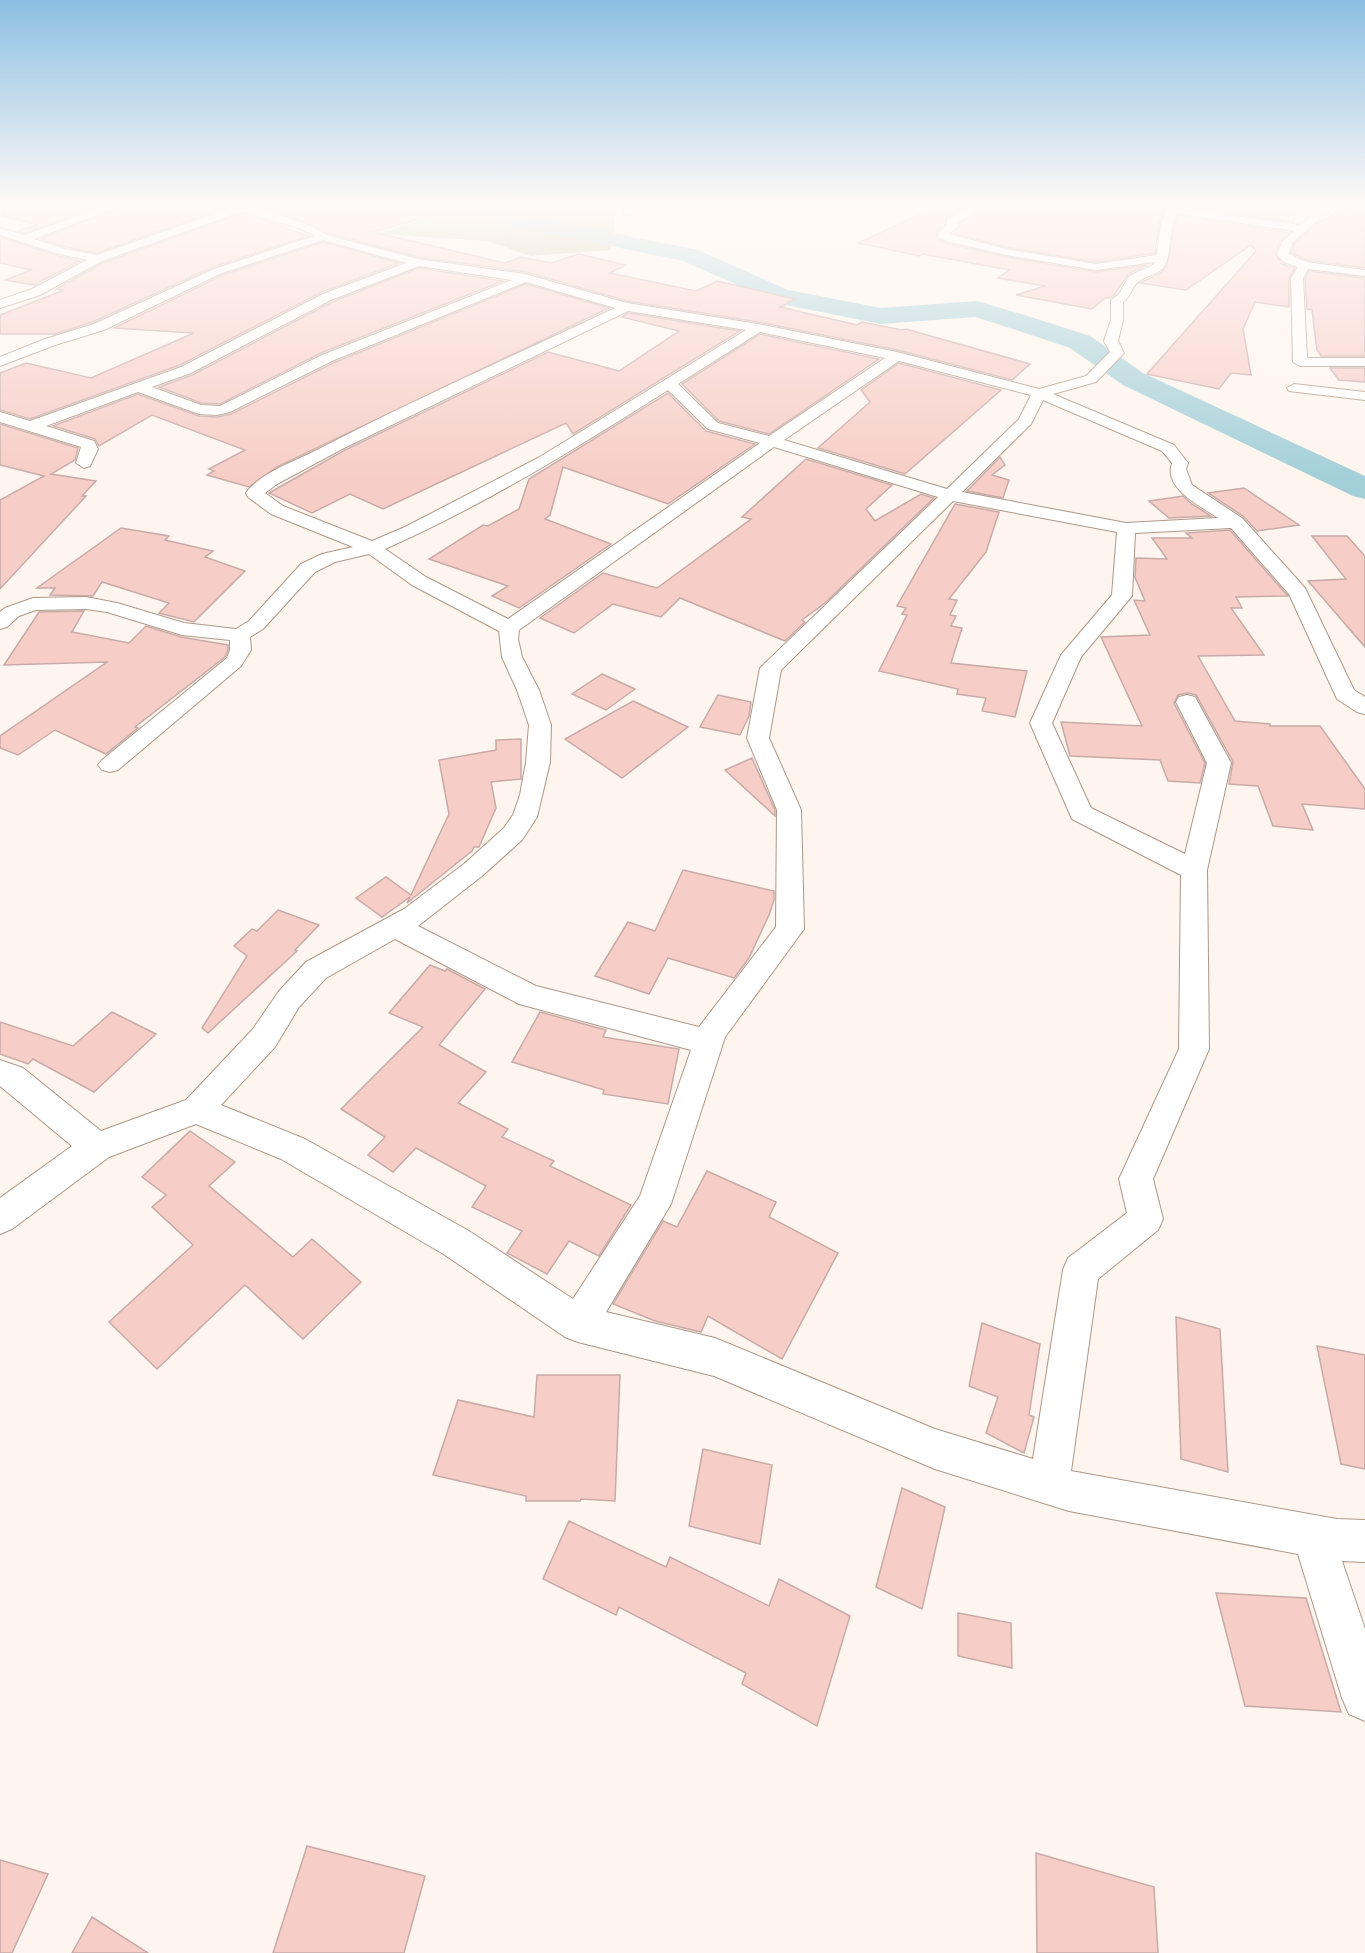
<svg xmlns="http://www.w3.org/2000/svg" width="1365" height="1953" font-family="Rubik,sans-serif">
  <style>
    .forest { fill: #c4c9a6 }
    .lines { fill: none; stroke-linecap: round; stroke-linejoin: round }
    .river { fill: #a3cfd8; fill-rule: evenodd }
    .building { fill: #f7cdc7; stroke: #c8aba8; stroke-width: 1.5 }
    .street-casing { stroke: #ad9888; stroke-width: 2 }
    .street { fill: #fff; fill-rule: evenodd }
  </style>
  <rect width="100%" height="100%" fill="#fef5ee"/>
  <polygon class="forest" points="348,207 615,207 614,241 610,250 531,256 487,241 378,234 427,218 411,213"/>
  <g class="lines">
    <polygon class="river" points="467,207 498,207 524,215 698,250 788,290 881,308 977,301 1031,317 1090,336 1143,373 1365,476 1365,499 1353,496 1123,385 1070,348 1013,329 975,317 881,324 781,304 683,261 519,227 470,211"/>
  </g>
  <g class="building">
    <polygon points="4,207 96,207 24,233 18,231 39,225 3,216"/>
    <polygon points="120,207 227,207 97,253 66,247 41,239"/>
    <polygon points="259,207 432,207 433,215 373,232 505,263 521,257 551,263 579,254 626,265 610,273 696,291 717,281 795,299 780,307 857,325 862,322 902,330 906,329 1030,364 1012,380 897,350 758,322 627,301 526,272 418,257 328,233 310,223"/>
    <polygon points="936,207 965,207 946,218 945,224 937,231 937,239 945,243 1006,257 1096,272 1147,265 1128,274 1115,294 1110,298 1105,298 1092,309 1016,295 1045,286 998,278 1009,270 923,254 920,256 858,243"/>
    <polygon points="984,207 1166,207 1159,222 1155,253 1096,262 1006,247 954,233 959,228 960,224"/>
    <polygon points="1186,207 1297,207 1294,222"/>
    <polygon points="1344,208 1365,212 1365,268 1307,260 1292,253 1294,244 1317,224"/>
    <polygon points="243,213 308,236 213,267 93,322 55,334 0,334 0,315 64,290 56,289 103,263"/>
    <polygon points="1177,215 1289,233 1280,241 1275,254 1282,264 1295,268 1289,278 1289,307 1255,302 1243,329 1251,375 1231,373 1219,389 1147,374 1256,251 1251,245 1186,290 1140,283 1161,273 1167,265"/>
    <polygon points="0,237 58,256 80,261 34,285 5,280 31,270 0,263"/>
    <polygon points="323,242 399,263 322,292 180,365 30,419 0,410 0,373 26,363 91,378 194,333 114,328 223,275"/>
    <polygon points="419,268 503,281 321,353 220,404 201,403 159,387 192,375 332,302"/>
    <polygon points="1309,271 1365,278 1365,356 1321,356 1317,350 1312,310 1307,309 1305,279"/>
    <polygon points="526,284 609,308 277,467 249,487 207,475 214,471 209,469 245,450 152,415 99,446 95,439 53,426 138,394 199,416 217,417 231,414 333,363"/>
    <polygon points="628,313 740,331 573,434 566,423 383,509 350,494 312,513 269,493 345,450 548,352 619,371 679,331 622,317"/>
    <polygon points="760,334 879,359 769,434 719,421 682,384"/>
    <polygon points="899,363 1001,390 905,474 818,448 870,402 861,390"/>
    <polygon points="1330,368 1365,368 1365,382 1339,380"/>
    <polygon points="668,393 706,431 755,444 668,504 563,467 550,515 545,519 611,544 519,608 492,596 508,586 429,559 483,525 488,526 519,509 529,479"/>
    <polygon points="0,424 78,448 75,460 51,474 96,481 82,496 86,496 0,589 0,500 44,476 0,465"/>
    <polygon points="1000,457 1005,465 992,475 1009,480 1003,498 967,491"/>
    <polygon points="806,459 892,485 866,509 875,521 921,494 934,498 825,603 802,620 805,622 785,641 680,598 661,617 613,604 574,633 540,618 603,573 657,588 751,519 742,517"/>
    <polygon points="1244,488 1299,525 1257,531 1243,516 1208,493"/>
    <polygon points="1183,496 1192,504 1211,516 1169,518 1149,501"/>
    <polygon points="955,504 999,512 986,552 949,599 957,600 950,615 956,616 951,626 962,628 951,663 1027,671 1015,717 982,711 986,698 957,694 958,689 879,671 907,615 902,614 906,608 897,606"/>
    <polygon points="121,528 169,536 165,540 213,551 205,557 245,571 194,622 159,613 169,603 102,582 93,596 50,595 55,588 37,588"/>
    <polygon points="1230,530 1288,596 1236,597 1242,608 1231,608 1264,655 1198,656 1235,721 1270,724 1270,726 1320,726 1365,789 1365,809 1302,804 1313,830 1273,826 1258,786 1229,784 1233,762 1196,695 1188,693 1178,695 1174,703 1205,763 1200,783 1168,781 1160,760 1070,756 1061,722 1142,726 1101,637 1150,635 1134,600 1145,601 1135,577 1136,558 1167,559 1152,538 1192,538 1186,533"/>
    <polygon points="1312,536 1347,536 1365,556 1365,647 1308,581 1346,579"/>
    <polygon points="84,611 72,632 129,643 146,626 181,637 228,645 228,650 225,657 135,727 138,728 106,754 55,730 18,755 0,748 0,736 107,662 4,665 39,612"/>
    <polygon points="602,674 635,689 606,710 572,694"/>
    <polygon points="718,695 751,702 749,716 740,735 700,727"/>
    <polygon points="633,701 688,727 622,778 565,739"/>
    <polygon points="521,739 521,779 491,782 496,808 479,847 474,847 472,851 407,903 410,897 382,917 356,898 386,877 411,895 449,814 439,760 496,750 496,740"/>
    <polygon points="752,758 775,810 775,816 725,770"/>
    <polygon points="683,870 774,891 774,900 769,915 749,958 734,978 668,958 649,994 595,976 628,922 655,931"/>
    <polygon points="278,910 319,925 295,950 297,951 208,1033 202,1028 247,956 234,946 252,929 257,931"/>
    <polygon points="430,965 445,971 447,969 485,989 439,1045 486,1072 458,1103 508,1129 502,1137 554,1161 550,1166 631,1205 599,1256 569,1241 547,1274 507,1253 522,1231 472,1207 486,1186 416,1148 393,1172 368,1155 385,1137 341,1109 423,1027 389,1013"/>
    <polygon points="112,1012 156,1034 94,1092 33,1059 28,1064 0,1054 0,1022 73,1046"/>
    <polygon points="540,1012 606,1030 603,1037 679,1049 668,1104 603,1094 604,1090 512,1062"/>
    <polygon points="190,1131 235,1162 209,1186 293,1257 312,1239 361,1282 303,1339 245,1285 157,1369 109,1322 193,1245 152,1207 166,1195 142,1177"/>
    <polygon points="707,1171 776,1202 769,1217 838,1253 782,1359 708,1316 701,1332 655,1321 613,1304 663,1221 677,1227"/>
    <polygon points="1176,1317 1220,1329 1228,1472 1181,1459"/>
    <polygon points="982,1323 1040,1344 1029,1415 1034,1417 1024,1453 986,1433 998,1397 969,1386"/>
    <polygon points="1317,1346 1365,1355 1365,1469 1341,1464"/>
    <polygon points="537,1375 620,1375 615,1501 581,1499 580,1501 526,1501 526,1496 433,1475 458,1400 534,1417"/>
    <polygon points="703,1449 772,1465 760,1544 689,1526"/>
    <polygon points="902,1488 945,1507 922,1609 876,1587"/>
    <polygon points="569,1521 666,1567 670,1557 769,1606 779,1579 850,1616 817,1726 742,1684 746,1673 619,1607 616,1615 543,1579"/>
    <polygon points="1216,1593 1306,1598 1341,1712 1245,1706"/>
    <polygon points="958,1613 1011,1623 1012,1668 958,1656"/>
    <polygon points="307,1846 425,1876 404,1953 273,1953"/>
    <polygon points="1036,1853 1154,1887 1158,1953 1037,1953"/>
    <polygon points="0,1860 48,1874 12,1953 0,1953"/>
    <polygon points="92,1917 148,1953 72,1953"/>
  </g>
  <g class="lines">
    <g class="street-casing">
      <g id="street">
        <path d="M 103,207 L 118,207 L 34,239 L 65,249 L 97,255 L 234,207 L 250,207 L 279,215 L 309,225 L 327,235 L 418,259 L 525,274 L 627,303 L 758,324 L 897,352 L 1039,389 L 1086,376 L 1110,352 L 1104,341 L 1111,320 L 1111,300 L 1119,294 L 1129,276 L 1153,265 L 1155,262 L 1096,270 L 1006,255 L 946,241 L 938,237 L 938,233 L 947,225 L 947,220 L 970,207 L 982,207 L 957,223 L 958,226 L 949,234 L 1006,249 L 1096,264 L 1157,255 L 1161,222 L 1169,207 L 1300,225 L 1322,207 L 1333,207 L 1292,243 L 1289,254 L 1306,262 L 1365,270 L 1365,276 L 1308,269 L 1303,278 L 1307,358 L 1365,358 L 1365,366 L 1300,366 L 1293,362 L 1291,278 L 1298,267 L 1284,262 L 1277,255 L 1282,242 L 1294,231 L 1176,213 C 1168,228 1173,258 1162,269 C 1156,275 1143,276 1137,283 C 1131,289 1131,297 1123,302 L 1123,320 L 1118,341 L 1124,353 L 1096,382 L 1053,394 L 1174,445 L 1188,463 L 1186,469 L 1192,485 L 1242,518 L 1305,588 L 1354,690 L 1365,697 L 1365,714 L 1357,712 L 1337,699 L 1289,594 L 1231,528 L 1135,533 L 1132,596 L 1081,657 L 1052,723 L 1091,808 L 1185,854 L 1207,763 L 1176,702 L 1179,697 L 1187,695 L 1195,697 L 1231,763 L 1207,870 L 1209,1049 L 1153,1179 L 1163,1219 L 1158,1230 L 1098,1279 L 1071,1471 L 1337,1519 L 1365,1520 L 1365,1562 L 1342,1561 L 1365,1629 L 1365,1721 L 1349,1714 L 1342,1698 L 1298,1554 L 1069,1511 L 935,1469 L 714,1376 L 578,1342 L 565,1337 L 445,1255 L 281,1159 L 196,1124 L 109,1157 L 12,1229 L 0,1234 L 0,1198 L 72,1146 L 0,1086 L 0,1060 L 23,1068 L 101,1131 L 186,1100 L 253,1029 L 279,991 L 306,962 L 404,909 L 464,864 L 504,828 L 513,815 L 520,795 L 526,762 L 529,725 L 517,690 L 502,657 L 499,631 L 412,585 L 369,554 L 335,562 L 315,572 L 263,629 L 250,637 L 251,650 L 241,666 L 118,770 L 110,772 L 102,770 L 98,765 L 102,760 L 227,658 L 230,650 L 230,640 L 182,635 L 107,612 L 86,609 L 36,610 L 19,616 L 7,627 L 0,629 L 0,612 L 5,608 L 33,598 L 86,597 L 117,603 L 184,623 L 236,629 L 249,621 L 301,564 L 322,554 L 353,547 L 271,514 L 248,497 L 246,493 C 260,473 293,462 315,451 C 413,400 515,355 615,308 L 526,282 L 332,361 L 230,412 L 217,415 L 199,414 L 138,392 L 46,426 L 94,441 L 98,449 L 90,466 L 84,468 L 76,463 L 81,447 L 0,422 L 0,412 L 30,421 L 181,367 L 323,294 L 406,263 L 323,240 L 222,273 L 104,330 L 55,345 L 0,366 L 0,357 L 45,339 L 94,324 L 214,269 L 314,236 L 301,229 L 243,211 L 102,261 L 40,295 L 0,308 L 0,300 L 32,289 L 87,260 L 59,254 L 0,235 L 0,228 L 24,235 ZM 419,266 L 512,280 L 322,355 L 220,406 L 201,405 L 152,387 L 191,373 L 331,300 ZM 628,311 L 746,330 L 538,458 L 405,527 L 372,541 L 283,506 L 265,493 L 277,484 L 344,448 ZM 760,332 L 885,358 L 769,436 L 718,423 L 678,384 ZM 899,361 L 1031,395 L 1019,419 L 947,489 L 784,440 ZM 668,390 L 708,429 L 760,443 L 508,619 L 426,577 L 385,549 C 484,505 577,448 668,390 ZM 1043,400 L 1162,451 L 1172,463 C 1163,489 1201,506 1218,518 L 1126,523 L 962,492 L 1031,424 ZM 774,447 L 938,497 L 760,668 L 747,738 L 777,810 L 776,927 L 699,1027 L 536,986 L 418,926 L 482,876 L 522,840 L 537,817 L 550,762 L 551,725 L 539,690 L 522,657 L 518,639 L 519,630 ZM 953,501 L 1117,532 L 1112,595 L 1061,655 L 1030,723 L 1072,819 L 1181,875 L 1179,1049 L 1119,1179 L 1127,1213 L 1068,1258 L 1063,1270 L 1033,1459 L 935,1429 L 715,1338 L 606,1312 L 671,1204 L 725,1037 L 804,929 L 801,810 L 769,738 L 781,670 ZM 395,939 L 519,1004 L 691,1050 L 640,1196 L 573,1299 L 469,1231 L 305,1139 L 221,1105 L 275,1047 L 299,1007 L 326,978 Z"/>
        <polygon points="632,207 647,207 632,214 624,214 624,210"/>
        <polygon points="1294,384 1365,392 1365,400 1289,391 1287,388"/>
      </g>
    </g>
    <use href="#street" class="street"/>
  </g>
  <linearGradient id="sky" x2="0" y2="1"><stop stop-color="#8cbfe2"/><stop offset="0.43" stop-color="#fffaf7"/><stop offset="1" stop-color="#fffaf7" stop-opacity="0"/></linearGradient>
  <rect width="1365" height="480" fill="url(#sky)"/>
</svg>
